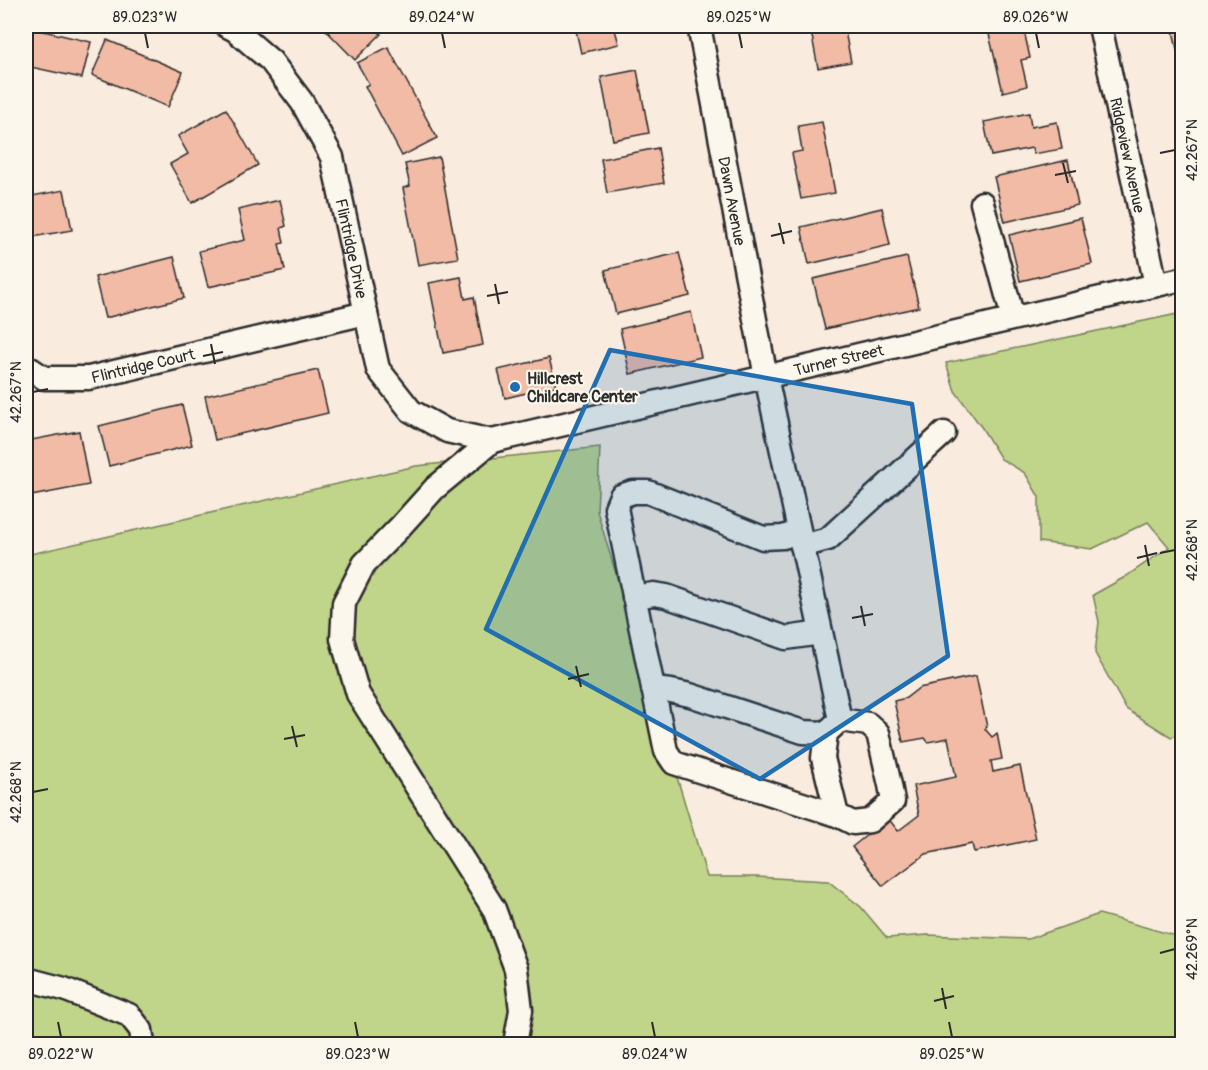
<svg xmlns="http://www.w3.org/2000/svg" width="1208" height="1070" font-family="Pangolin,sans-serif">
  <style>
    .green { fill: #c0d48a; stroke: #76805a; stroke-width: 1.5 }
    .building { fill: #f2bba6; stroke: #2b2b2b; stroke-width: 1.5 }
    .lines { fill: none; stroke-linecap: round; stroke-linejoin: round }
    .minor-casing { stroke: #2b2b2b; stroke-width: 27 }
    .minor { stroke: #fbf7ec; stroke-width: 22 }
    .marked { fill: #1f6fb2; fill-opacity: 0.2; stroke: #1f6fb2; stroke-width: 4.5; stroke-linejoin: round }
    .ticks { fill: none; stroke: #2b2b2b; stroke-width: 2 }
    .poi-dot { fill: #1f6fb2; stroke: #fbf7ec; stroke-width: 2 }
    .labels { text-anchor: middle; stroke-width: 4.5; stroke-linejoin: round; paint-order: stroke }
    .street-label { font-size: 16px; fill: #2b2b2b; stroke: #fbf7ec }
    .poi-label { font-size: 16px; font-weight: bold; fill: #2b2b2b; stroke: #fbf7ec; text-anchor: start }
    .neatline { fill: none; stroke: #2b2b2b; stroke-width: 2 }
    .ticks-label { font-size: 15px; text-anchor: middle; fill: #2b2b2b }
  </style>
  <rect width="100%" height="100%" fill="#f9ebde"/>
  <filter id="ink" filterUnits="userSpaceOnUse"><feTurbulence type="fractalNoise" baseFrequency=".0167" numOctaves="2"/><feDisplacementMap in="SourceGraphic" scale="12" xChannelSelector="R" yChannelSelector="G"/><feConvolveMatrix kernelMatrix="1 2 1 2 8 2 1 2 1" color-interpolation-filters="sRGB"/></filter>
  <g filter="url(#ink)">
    <g class="green">
      <polygon points="1182,313 1182,734 1171,737 1126,709 1095,653 1099,622 1093,595 1125,577 1169,547 1148,522 1092,549 1039,542 1039,497 1025,473 1001,459 982,428 955,391 946,363"/>
      <polygon points="600,447 597,511 707,877 756,877 828,881 861,907 887,938 928,935 1028,939 1099,914 1180,937 1182,943 1182,1044 26,1044 26,555 416,466"/>
    </g>
    <g class="building">
      <polygon points="322,26 373,26 381,34 355,60"/>
      <polygon points="575,26 614,26 619,44 581,53"/>
      <polygon points="810,26 844,26 851,62 818,68"/>
      <polygon points="987,26 1023,26 1030,58 1021,60 1027,86 1003,92"/>
      <polygon points="1172,26 1182,26 1182,68 1181,68"/>
      <polygon points="26,27 91,42 82,78 26,66"/>
      <polygon points="107,40 183,72 168,107 92,75"/>
      <polygon points="388,47 437,138 402,156 365,86 369,84 357,63"/>
      <polygon points="637,70 649,133 613,140 601,77"/>
      <polygon points="226,109 258,165 192,203 170,164 188,154 178,136"/>
      <polygon points="1029,113 1031,127 1057,122 1062,149 1033,154 1032,148 991,156 984,122"/>
      <polygon points="822,122 835,193 801,199 792,153 802,151 798,126"/>
      <polygon points="658,148 664,183 607,193 601,159"/>
      <polygon points="439,157 458,258 418,265 403,188 410,186 405,164"/>
      <polygon points="1068,160 1078,205 1005,222 994,177"/>
      <polygon points="64,190 72,230 26,238 26,197"/>
      <polygon points="280,200 286,226 281,228 284,243 279,244 285,270 208,287 199,251 245,240 238,210"/>
      <polygon points="882,208 890,245 809,264 801,227"/>
      <polygon points="1081,218 1092,264 1020,281 1009,235"/>
      <polygon points="679,253 690,296 616,314 605,270"/>
      <polygon points="174,257 184,298 105,318 95,277"/>
      <polygon points="907,257 919,307 825,329 813,279"/>
      <polygon points="461,277 465,299 474,297 483,345 443,353 429,283"/>
      <polygon points="691,312 701,357 630,374 620,329"/>
      <polygon points="549,358 556,386 505,398 498,370"/>
      <polygon points="318,370 328,413 215,440 205,396"/>
      <polygon points="182,405 192,445 109,466 99,426"/>
      <polygon points="79,431 89,485 26,497 26,441"/>
      <polygon points="976,676 987,727 985,729 992,737 997,733 1002,759 991,761 993,772 1020,766 1036,839 974,852 972,844 926,854 883,886 852,847 888,818 898,831 919,815 913,786 956,777 948,738 928,742 925,738 903,742 894,701 906,698 919,688"/>
    </g>
    <g class="lines">
      <g class="minor-casing">
        <g id="minor">
          <path id="s1" d="M 227,26 L 235,30 L 271,61 L 302,102 L 332,157 L 378,369 L 411,411 L 447,431 L 492,441 L 1182,279"/>
          <path id="s2" d="M 699,26 L 766,377 L 840,720 L 826,733 L 823,758 L 837,815 L 853,823 L 870,821 L 893,801 L 890,785 L 878,733 L 868,724 L 840,720"/>
          <path id="s3" d="M 1100,26 L 1156,285"/>
          <polyline points="982,203 1013,318"/>
          <path id="s4" d="M 26,366 L 44,378 L 89,378 L 366,313"/>
          <polyline points="492,441 435,488 399,528 364,564 344,603 342,639 358,694 494,909 516,969 521,1010 515,1044"/>
          <polyline points="799,532 783,537 763,538 648,492 633,492 621,496 616,508 666,751 674,763 837,815"/>
          <polyline points="802,546 828,539 944,433"/>
          <polyline points="634,597 654,594 666,596 786,638 821,633"/>
          <polyline points="653,689 671,691 690,695 803,732 826,733"/>
          <polyline points="26,979 64,989 129,1015 141,1030 143,1044"/>
        </g>
      </g>
      <use href="#minor" class="minor"/>
    </g>
  </g>
  <path class="marked" d="M 610,350 L 912,404 L 948,656 L 760,779 L 486,629 Z"/>
  <path class="ticks" d="M 145,33 L 148,48M 442,33 L 445,48M 739,33 L 742,48M 1036,33 L 1039,48M 1160,153 L 1175,150M 1063,163 L 1068,183M 1055,175 L 1076,171M 779,223 L 784,244M 771,236 L 792,231M 495,284 L 499,304M 487,296 L 508,292M 211,344 L 215,364M 203,356 L 223,352M 33,392 L 48,389M 1145,545 L 1149,566M 1160,553 L 1175,550M 1137,558 L 1157,553M 861,606 L 865,626M 852,618 L 873,614M 576,666 L 581,687M 568,679 L 589,674M 292,726 L 297,747M 284,739 L 305,735M 33,792 L 48,789M 1160,953 L 1175,949M 942,988 L 946,1009M 934,1001 L 954,996M 58,1022 L 61,1037M 355,1022 L 358,1037M 652,1022 L 655,1037M 949,1022 L 952,1037"/>
  <circle class="poi-dot" cx="515" cy="387" r="6"/>
  <g class="labels">
    <g class="street-label">
      <text dy="6" stroke="none"><textPath href="#s3" startOffset="132">Ridgeview Avenue</textPath></text>
      <text dy="6" stroke="none"><textPath href="#s2" startOffset="178">Dawn Avenue</textPath></text>
      <text dy="6" stroke="none"><textPath href="#s1" startOffset="264">Flintridge Drive</textPath></text>
      <text dy="6" stroke="none"><textPath href="#s1" startOffset="884">Turner Street</textPath></text>
      <text dy="6" stroke="none"><textPath href="#s4" startOffset="122">Flintridge Court</textPath></text>
    </g>
    <g class="poi-label">
      <text x="527" y="384">Hillcrest<tspan x="527" dy="18">Childcare Center</tspan></text>
    </g>
  </g>
  <rect width="1208" height="1070" fill="none" stroke="#fbf7ec" stroke-width="66"/>
  <rect x="33" y="33" width="1142" height="1004" class="neatline"/>
  <g class="ticks-label">
    <text x="145" y="22">89.023°W</text>
    <text x="442" y="22">89.024°W</text>
    <text x="739" y="22">89.025°W</text>
    <text x="1036" y="22">89.026°W</text>
    <text transform="translate(1192 150) rotate(-90)" y="5">42.267°N</text>
    <text transform="translate(16 392) rotate(-90)" y="5">42.267°N</text>
    <text transform="translate(1192 550) rotate(-90)" y="5">42.268°N</text>
    <text transform="translate(16 792) rotate(-90)" y="5">42.268°N</text>
    <text transform="translate(1192 949) rotate(-90)" y="5">42.269°N</text>
    <text x="61" y="1059">89.022°W</text>
    <text x="358" y="1059">89.023°W</text>
    <text x="655" y="1059">89.024°W</text>
    <text x="952" y="1059">89.025°W</text>
  </g>
</svg>
